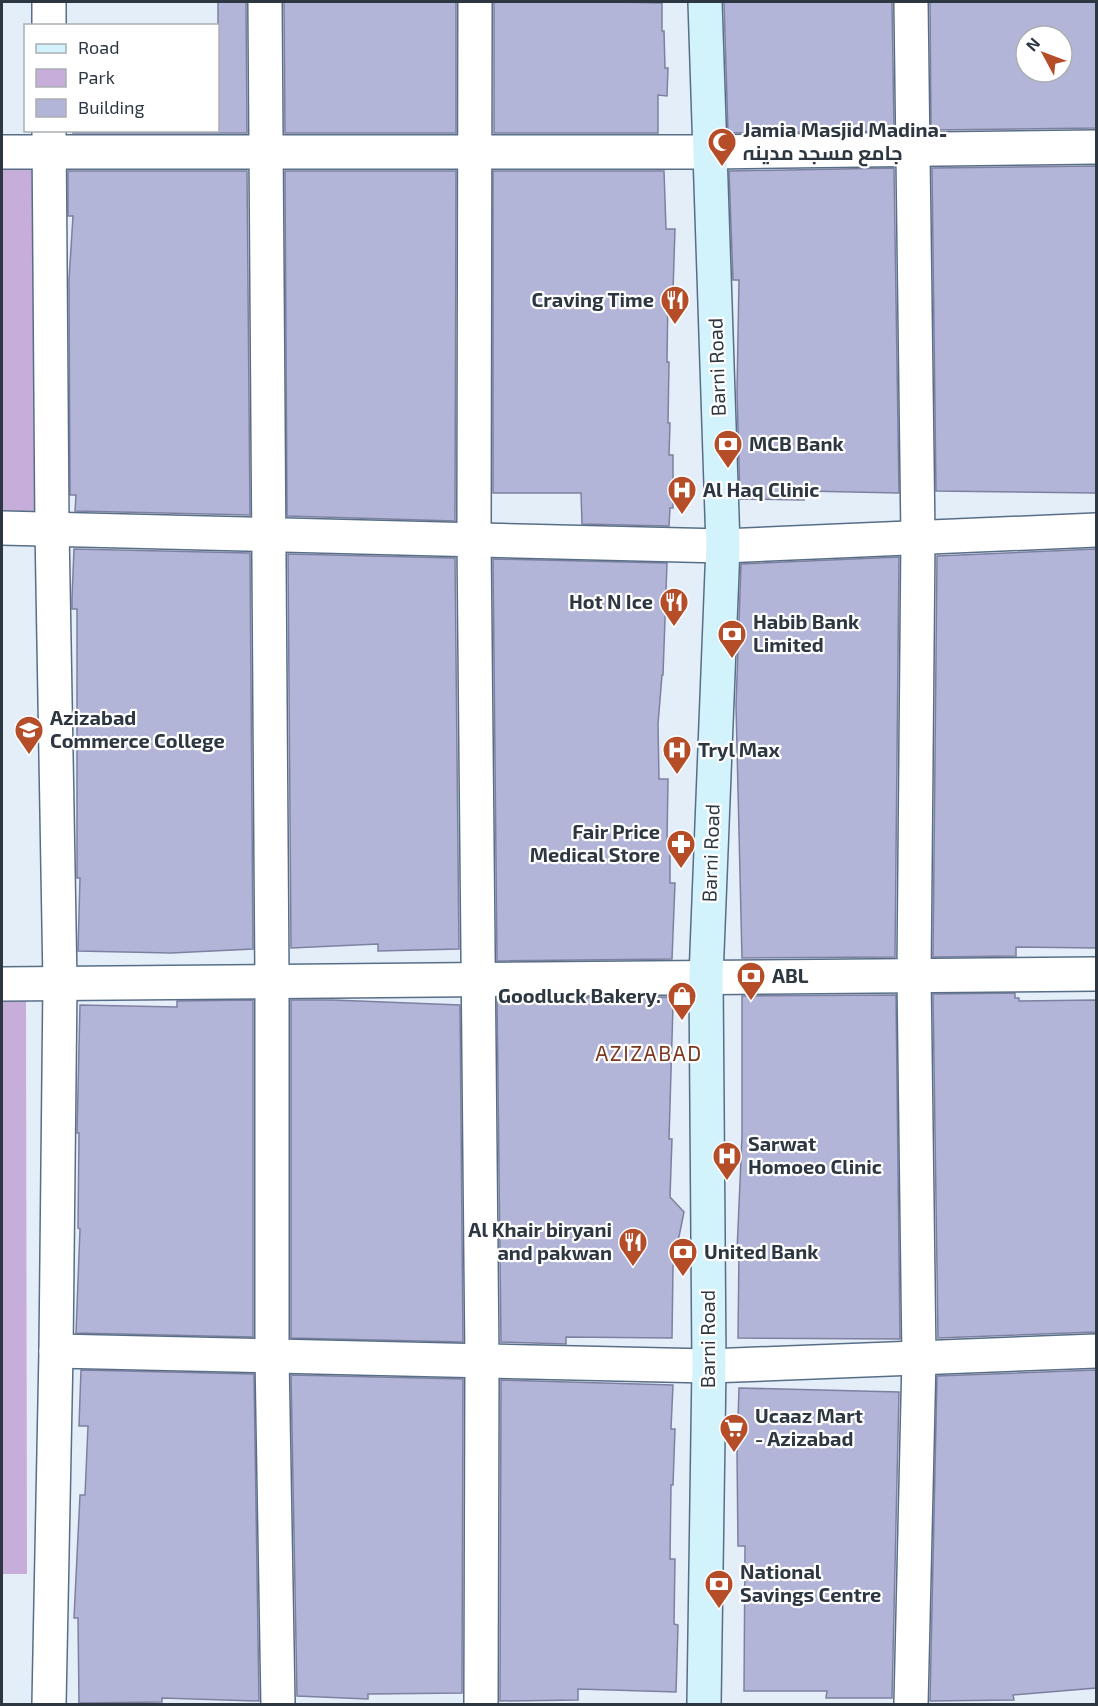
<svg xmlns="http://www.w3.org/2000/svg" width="1098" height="1706" font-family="'Exo 2',Cairo,sans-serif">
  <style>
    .green { fill: #c7add9 }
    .building { fill: #b2b5d7; stroke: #7e80a0; stroke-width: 1.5; fill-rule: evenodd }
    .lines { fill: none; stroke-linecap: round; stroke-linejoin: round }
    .street-casing { stroke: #586e87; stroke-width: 36 }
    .secondary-casing { stroke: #586e87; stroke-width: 36 }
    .street { stroke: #fff; stroke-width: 33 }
    .secondary { stroke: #d2f2fc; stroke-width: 33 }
    .labels { text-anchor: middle; stroke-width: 4.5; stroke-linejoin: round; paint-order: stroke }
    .poi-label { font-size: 20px; font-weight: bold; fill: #2d3742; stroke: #fff; text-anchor: start }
    .street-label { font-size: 20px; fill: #2d3742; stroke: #fff }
    .neighbourhood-label { font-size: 21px; letter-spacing: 1.5px; fill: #7c3922; stroke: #fff }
  </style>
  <rect width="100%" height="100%" fill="#e3eef9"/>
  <g class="green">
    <polygon points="2,152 50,152 52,528 2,528"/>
    <polygon points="2,999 26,999 27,1574 2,1574"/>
  </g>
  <g class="building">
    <polygon points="218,2 246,2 247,133 73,133 73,130 218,130"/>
    <polygon points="284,2 456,2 456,133 285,133"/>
    <polygon points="494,2 617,2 662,3 662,31 664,31 665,68 668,68 667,96 658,95 658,133 494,133"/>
    <polygon points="724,2 892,2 894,131 728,133"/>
    <path d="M 930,2 L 1096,2 L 1096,128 L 931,130 ZM 1026,36 L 1062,36 L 1062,72 L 1026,72 Z"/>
    <polygon points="1096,166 1096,493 936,491 932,168"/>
    <polygon points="894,168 899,493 804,491 804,500 740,499 737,393 739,280 733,280 729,171"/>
    <polygon points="68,171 247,171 250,515 75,511 76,495 70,495 69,280 73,216 68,216"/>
    <polygon points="285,171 456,171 455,521 287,516"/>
    <polygon points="493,171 664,171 666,229 675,229 673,291 668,291 667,362 669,362 668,423 670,423 669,455 673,455 673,508 670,508 669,526 582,524 581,493 493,493"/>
    <polygon points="74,549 250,553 253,949 171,953 78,951 80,878 77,878 77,609 72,609 72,598"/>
    <polygon points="1096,549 1096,948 1016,947 1016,956 933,957 937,556"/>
    <polygon points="288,554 455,558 459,949 378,951 378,944 291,948"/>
    <polygon points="899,557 895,957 742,958 736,705 741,564"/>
    <polygon points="493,559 667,563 663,675 662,675 658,724 659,779 668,779 667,841 670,841 670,883 675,883 672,959 497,961"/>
    <polygon points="1015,993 1015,998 1019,998 1019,1001 1096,1000 1096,1332 938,1338 933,994"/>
    <polygon points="896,995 900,1339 738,1338 739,1251 737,1251 742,1137 742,996"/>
    <polygon points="670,997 670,1005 673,1005 669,1139 672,1139 670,1197 684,1212 673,1266 672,1338 566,1337 566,1344 501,1342 497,998"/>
    <polygon points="253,1000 253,1337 76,1333 80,1229 78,1228 79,1133 77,1133 80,1005 177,1007 177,1001"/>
    <polygon points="291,1000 333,1000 460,1005 463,1342 291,1338"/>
    <polygon points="81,1370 254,1374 259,1701 162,1698 162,1702 79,1703 78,1618 74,1618 80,1495 85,1495 88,1426 79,1426"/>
    <polygon points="1096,1370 1096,1688 1013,1695 1014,1700 930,1701 937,1376"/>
    <polygon points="291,1375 463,1379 462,1693 368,1694 368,1699 297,1696"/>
    <polygon points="501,1380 673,1385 671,1429 675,1429 673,1485 671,1485 670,1559 675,1559 674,1624 678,1625 676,1692 578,1689 578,1700 500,1701"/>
    <polygon points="739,1388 899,1392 892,1698 826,1698 827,1691 744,1691 745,1546 738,1546 737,1451"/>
  </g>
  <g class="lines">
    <g class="street-casing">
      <g id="street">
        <polyline points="49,2 49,26"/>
        <polyline points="265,2 272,981 272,1356 278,1704"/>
        <polyline points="475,2 474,539 482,1360 481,1704"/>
        <polyline points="2,152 710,152 1096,147"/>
        <polyline points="2,528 723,546 1096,530"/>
        <polyline points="2,984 1096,974"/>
        <polyline points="56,1351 709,1366 1096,1351"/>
        <polyline points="49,1704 56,1351 60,983 52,528 49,130"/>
        <polyline points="911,1704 919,1358 914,975 918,538 911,2"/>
      </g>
    </g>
    <g class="secondary-casing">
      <polyline id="secondary" points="704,1704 709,1366 706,977 723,546 705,2"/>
    </g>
    <use href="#street" class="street"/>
    <use href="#secondary" class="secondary"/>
  </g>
  <defs>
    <g id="mosque-pin" transform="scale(1.5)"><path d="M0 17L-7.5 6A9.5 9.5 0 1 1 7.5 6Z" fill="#b54e28" stroke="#fff"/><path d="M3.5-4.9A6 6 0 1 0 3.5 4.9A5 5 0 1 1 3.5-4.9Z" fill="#fff"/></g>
    <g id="restaurant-pin" transform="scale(1.5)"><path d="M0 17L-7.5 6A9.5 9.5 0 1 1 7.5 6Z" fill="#b54e28" stroke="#fff"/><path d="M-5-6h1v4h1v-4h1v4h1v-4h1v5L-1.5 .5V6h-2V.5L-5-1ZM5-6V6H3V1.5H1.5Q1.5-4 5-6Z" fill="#fff"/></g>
    <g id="bank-pin" transform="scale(1.5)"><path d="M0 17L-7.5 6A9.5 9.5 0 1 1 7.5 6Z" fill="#b54e28" stroke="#fff"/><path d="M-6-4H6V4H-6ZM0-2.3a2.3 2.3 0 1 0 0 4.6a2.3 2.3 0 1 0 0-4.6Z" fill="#fff"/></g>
    <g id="hospital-pin" transform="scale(1.5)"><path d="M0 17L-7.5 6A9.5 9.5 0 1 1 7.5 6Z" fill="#b54e28" stroke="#fff"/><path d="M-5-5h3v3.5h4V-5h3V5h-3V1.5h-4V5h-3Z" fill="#fff"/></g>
    <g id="university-pin" transform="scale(1.5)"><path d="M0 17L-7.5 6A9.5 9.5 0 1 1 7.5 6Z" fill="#b54e28" stroke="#fff"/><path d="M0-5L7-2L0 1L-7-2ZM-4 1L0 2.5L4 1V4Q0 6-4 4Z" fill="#fff"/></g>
    <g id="pharmacy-pin" transform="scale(1.5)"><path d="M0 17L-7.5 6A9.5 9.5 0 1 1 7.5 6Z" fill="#b54e28" stroke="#fff"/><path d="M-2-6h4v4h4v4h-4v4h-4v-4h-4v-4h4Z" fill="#fff"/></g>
    <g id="shop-pin" transform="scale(1.5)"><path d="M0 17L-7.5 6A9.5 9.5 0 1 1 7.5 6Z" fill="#b54e28" stroke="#fff"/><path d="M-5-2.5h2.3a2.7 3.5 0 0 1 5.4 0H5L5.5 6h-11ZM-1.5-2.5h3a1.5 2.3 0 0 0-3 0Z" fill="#fff"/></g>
    <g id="supermarket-pin" transform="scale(1.5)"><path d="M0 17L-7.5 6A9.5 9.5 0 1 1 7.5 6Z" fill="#b54e28" stroke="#fff"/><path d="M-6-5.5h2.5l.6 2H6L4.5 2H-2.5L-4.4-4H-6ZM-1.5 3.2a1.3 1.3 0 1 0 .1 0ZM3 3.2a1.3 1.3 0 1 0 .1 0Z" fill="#fff"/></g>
  </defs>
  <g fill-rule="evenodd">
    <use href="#mosque-pin" x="722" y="142"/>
    <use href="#restaurant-pin" x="675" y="300"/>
    <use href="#bank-pin" x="728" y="444"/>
    <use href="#hospital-pin" x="682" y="490"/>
    <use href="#restaurant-pin" x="674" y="602"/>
    <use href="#bank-pin" x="732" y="634"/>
    <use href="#university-pin" x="29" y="730"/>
    <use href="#hospital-pin" x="677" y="750"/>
    <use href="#pharmacy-pin" x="681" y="844"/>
    <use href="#bank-pin" x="751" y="976"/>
    <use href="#shop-pin" x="682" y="996"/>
    <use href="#hospital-pin" x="727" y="1156"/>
    <use href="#restaurant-pin" x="633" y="1242"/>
    <use href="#bank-pin" x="683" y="1252"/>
    <use href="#supermarket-pin" x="734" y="1428"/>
    <use href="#bank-pin" x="719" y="1584"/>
  </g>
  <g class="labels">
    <g class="poi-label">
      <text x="743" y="137">Jamia Masjid Madina۔<tspan x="743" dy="23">جامع مسجد مدینہ</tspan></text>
      <text x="654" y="307" text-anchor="end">Craving Time</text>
      <text x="749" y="451">MCB Bank</text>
      <text x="703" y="497">Al Haq Clinic</text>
      <text x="653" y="609" text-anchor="end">Hot N Ice</text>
      <text x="753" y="629">Habib Bank<tspan x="753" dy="23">Limited</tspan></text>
      <text x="50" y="725">Azizabad<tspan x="50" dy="23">Commerce College</tspan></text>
      <text x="698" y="757">Tryl Max</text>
      <text x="660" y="839" text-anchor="end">Fair Price<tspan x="660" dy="23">Medical Store</tspan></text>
      <text x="772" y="983">ABL</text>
      <text x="661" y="1003" text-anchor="end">Goodluck Bakery.</text>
      <text x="748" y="1151">Sarwat<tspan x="748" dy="23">Homoeo Clinic</tspan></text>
      <text x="612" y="1237" text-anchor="end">Al Khair biryani<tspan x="612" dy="23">and pakwan</tspan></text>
      <text x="704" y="1259">United Bank</text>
      <text x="755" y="1423">Ucaaz Mart<tspan x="755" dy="23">- Azizabad</tspan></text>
      <text x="740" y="1579">National<tspan x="740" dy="23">Savings Centre</tspan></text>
    </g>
    <g class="street-label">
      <text transform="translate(717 367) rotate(-92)" y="7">Barni Road</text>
      <text transform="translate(711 853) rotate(-88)" y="7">Barni Road</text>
      <text transform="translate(708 1339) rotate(-90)" y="7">Barni Road</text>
    </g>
    <g class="neighbourhood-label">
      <text x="649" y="1061">AZIZABAD</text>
    </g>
  </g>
  <rect width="1098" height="1706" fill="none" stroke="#2d3742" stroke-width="6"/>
  <rect x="24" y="24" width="195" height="108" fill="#ffffff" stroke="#abafb3" stroke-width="1.5"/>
  <rect x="36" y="44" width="30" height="9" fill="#d2f2fc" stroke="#abafb3" stroke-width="1.5"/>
  <text x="78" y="54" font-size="18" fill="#2d3742">Road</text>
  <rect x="36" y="69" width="30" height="18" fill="#c7add9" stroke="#abafb3" stroke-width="1.5"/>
  <text x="78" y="84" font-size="18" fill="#2d3742">Park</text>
  <rect x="36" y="99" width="30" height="18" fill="#b2b5d7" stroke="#abafb3" stroke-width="1.5"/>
  <text x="78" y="114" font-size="18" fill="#2d3742">Building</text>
  <g transform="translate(1044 54) rotate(311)"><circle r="28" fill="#ffffff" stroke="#abafb3" stroke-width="1.5"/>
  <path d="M0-4.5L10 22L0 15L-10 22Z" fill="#b54e28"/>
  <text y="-9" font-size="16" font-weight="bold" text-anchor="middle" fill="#2d3742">N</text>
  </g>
</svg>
